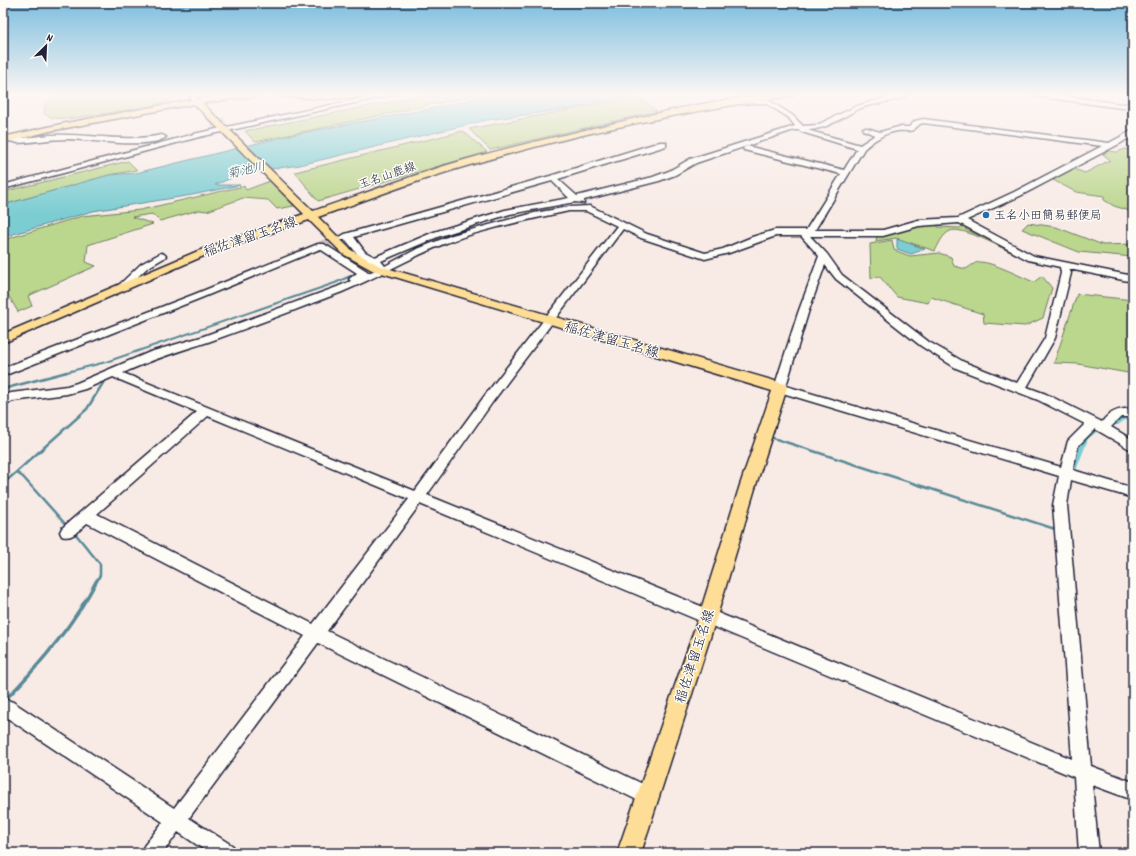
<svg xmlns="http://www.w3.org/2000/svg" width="1136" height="856" font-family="Dekko,'Klee One',sans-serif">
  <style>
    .green { fill: #bbd68d; stroke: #6e7c64 }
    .water { fill: #7ccdd2; stroke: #588996 }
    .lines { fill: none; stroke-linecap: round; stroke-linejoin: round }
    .stream-far3 { stroke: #588996; stroke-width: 1.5 }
    .stream-far2 { stroke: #588996; stroke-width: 2 }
    .stream-far1 { stroke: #588996; stroke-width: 2.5 }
    .stream { stroke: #588996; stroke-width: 3.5 }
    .canal { fill: #7ccdd2; fill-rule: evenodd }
    .minor-tunnel-far1 { stroke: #cdc3c4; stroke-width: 8; stroke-dasharray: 8 3.5; stroke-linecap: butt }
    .minor-tunnel { stroke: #cdc3c4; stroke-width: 10; stroke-dasharray: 10 5; stroke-linecap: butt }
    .minor-casing { stroke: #22223b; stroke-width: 3 }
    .major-casing { stroke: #22223b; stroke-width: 3 }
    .minor { fill: #fdfcf7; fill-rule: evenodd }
    .major { fill: #fede96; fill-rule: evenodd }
    .poi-dot { fill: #1f6fb2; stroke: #fdfcf7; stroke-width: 1.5 }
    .labels { text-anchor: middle; stroke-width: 3; stroke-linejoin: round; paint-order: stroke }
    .far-street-label { font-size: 12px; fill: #22223b; stroke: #fdfcf7 }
    .far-poi-label { font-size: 12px; fill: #22223b; stroke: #fdfcf7; text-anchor: start }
    .far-water-label { font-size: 13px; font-style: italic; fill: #425e70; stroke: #fdfcf7 }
    .street-label { font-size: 14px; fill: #22223b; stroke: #fdfcf7 }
  </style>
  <rect width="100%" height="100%" fill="#f8ebe6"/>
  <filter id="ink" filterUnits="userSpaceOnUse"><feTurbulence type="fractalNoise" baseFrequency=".025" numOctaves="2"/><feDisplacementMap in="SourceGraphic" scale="8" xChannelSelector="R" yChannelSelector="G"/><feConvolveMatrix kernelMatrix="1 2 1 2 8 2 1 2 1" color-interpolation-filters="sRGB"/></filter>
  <g filter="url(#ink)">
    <g class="green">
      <polygon points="57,94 187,94 152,106 68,119 53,118 44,114 45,104"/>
      <polygon points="429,94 481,94 255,142 245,131"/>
      <polygon points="638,97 657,111 490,150 469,129"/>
      <polygon points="463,131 487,152 318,201 295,172"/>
      <polygon points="1125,149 1133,150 1133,162 1130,163 1133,165 1133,212 1114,206 1104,200 1104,196 1076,192 1053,180 1071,168 1085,173 1110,160 1103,154 1107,151 1117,152"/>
      <polygon points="128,161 137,170 109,175 3,205 3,192"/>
      <polygon points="270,181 294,206 277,209 268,200 243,198 207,211 199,210 160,221 152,214 132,217 153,224 88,245 86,262 96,266 28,296 32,306 18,312 3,286 3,240 82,216 140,210 244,186 246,190"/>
      <path d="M 935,223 L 938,227 L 960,228 L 965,224 L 970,226 L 965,229 L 982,237 L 988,234 L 1011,249 L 1010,252 C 998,246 962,226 950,231 C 942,235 939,244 935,251 L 896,238 L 876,241 L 877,236 L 880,235 L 920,224 Z"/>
      <polygon points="1028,223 1056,227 1103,245 1133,244 1133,257 1079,252 1022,229"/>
      <path d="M 892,240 L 894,250 L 910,256 L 939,253 L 951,257 L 954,266 L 966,269 C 971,266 975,262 980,262 C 993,262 1021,277 1034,282 L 1042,276 L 1052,288 L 1043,318 L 1025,326 L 984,323 L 983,314 L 931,297 L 928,303 L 897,297 L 880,277 L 871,278 L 870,244 Z"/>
      <polygon points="1077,294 1133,300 1133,374 1078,364 1054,363"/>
    </g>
    <g class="water">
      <polygon points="490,94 635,95 568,109 487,120 300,165 243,173 215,185 240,185 192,195 93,211 3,237 3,205 109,175 136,173 291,135 449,105"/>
      <polygon points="897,239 925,249 911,254 897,249"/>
    </g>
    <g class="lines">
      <polyline class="stream-far3" points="748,145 791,131"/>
      <polyline class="stream-far2" points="63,373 106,362 335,283 359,272"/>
      <g class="stream-far1">
        <polyline points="3,389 67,372"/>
        <polyline points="773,438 1055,529"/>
        <polyline points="17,473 23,477 67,526"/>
        <polyline points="3,484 87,409 103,383"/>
        <polyline points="74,532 100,564 100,575 97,581"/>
      </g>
      <g class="stream">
        <path d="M 3,702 C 38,667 74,624 97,580"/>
        <polyline points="3,816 3,818"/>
      </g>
      <g class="canal">
        <polygon points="1123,414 1133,415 1133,421 1125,420 1118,425 1112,425 1111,423"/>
        <polygon points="1095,426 1098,427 1100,429 1088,439 1075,473 1069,473 1067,470 1081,435"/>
      </g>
      <polyline class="minor-tunnel-far1" points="211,124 225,121"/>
      <polyline class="minor-tunnel" points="321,246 342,238"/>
      <g class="minor-casing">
        <g id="minor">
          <polygon points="188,94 194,94 199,101 198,102 194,102"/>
          <polygon points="383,94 396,94 199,137 3,189 3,185 198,133"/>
          <path d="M 898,94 L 909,94 C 896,103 876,102 861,108 C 841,117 830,129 807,130 L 860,145 L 875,135 L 863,130 L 863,128 L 867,128 L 880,132 L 898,127 L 909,127 L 915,121 L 923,119 L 1109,143 L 1133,130 L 1133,135 L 1121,143 L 1020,196 L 967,220 L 1034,256 L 1133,276 L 1133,282 L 1069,269 L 1071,273 L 1055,338 L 1027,387 L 1046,394 L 1102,422 C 1110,411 1120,408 1133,409 L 1133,417 L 1121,417 L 1111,427 L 1133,440 L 1133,451 L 1095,429 L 1078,446 L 1073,470 L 1133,488 L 1133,498 L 1071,480 L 1067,505 L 1091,766 L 1133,782 L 1133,800 L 1092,785 L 1099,853 L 1079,853 L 1074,777 L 420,504 L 327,631 L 651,788 L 655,800 L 652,806 L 646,809 L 640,806 L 637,800 L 318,643 L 189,818 L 233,846 L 236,853 L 209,853 L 178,832 L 163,853 L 141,853 L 144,846 L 163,822 L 3,715 L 3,701 L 7,700 L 13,702 L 174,808 L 305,636 L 87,523 C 80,529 72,540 62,536 L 60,532 L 62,528 L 197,412 L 113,377 L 85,389 L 67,394 L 13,401 L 3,405 L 3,396 L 11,393 L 67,386 L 77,383 L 150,352 L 201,337 L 337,287 L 351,281 L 349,279 L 357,273 L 320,249 L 201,298 L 3,376 L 3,368 L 195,294 L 318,244 L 324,244 L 367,271 L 368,273 L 381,268 L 359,256 L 346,240 L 339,240 L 338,238 L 345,234 L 550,176 L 660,142 L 666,142 L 666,146 L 558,179 L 577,196 L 653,177 L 669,171 L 690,159 L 795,126 L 788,117 L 765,103 L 734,104 L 732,103 L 732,101 L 768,100 L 792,115 L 803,126 L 817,125 L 857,106 ZM 923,123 L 1102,146 L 1014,192 L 958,218 L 918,220 L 883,230 L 815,230 L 864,149 C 873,140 885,133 897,131 C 903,130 908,132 913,130 L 920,124 ZM 794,130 L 799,130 L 802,132 L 857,149 L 844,170 L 747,146 L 743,148 L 744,150 L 841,174 L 806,230 L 775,230 L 752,237 L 723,249 L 705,253 L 647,234 L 590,206 L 569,207 L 534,213 L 452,235 L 415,250 L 385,266 L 381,261 L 440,236 L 510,214 L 575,202 L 584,203 L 584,200 L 659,181 L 675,175 L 696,163 ZM 552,181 L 569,198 L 505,210 L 434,232 L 375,257 L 365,252 L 354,237 ZM 569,211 L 586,211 L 617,226 L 486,394 L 415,491 L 123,373 C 151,360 179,351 208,342 C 253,326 297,309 342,292 C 381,276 417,253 457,239 C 492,227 533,219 569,211 ZM 959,223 L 1028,260 L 1060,267 L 1061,273 L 1045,338 L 1017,383 L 964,362 L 929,342 L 842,275 L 827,254 L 810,236 L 883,236 L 919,226 ZM 623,229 L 641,238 L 705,259 L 729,253 L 776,236 L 801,236 L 819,256 L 798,313 L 774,388 L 776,391 L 1059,476 L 1053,505 L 1072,759 L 713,611 L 427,495 L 494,400 ZM 825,265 L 836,279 L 921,346 L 956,368 L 1038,400 L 1085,424 L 1068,441 L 1061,467 L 786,386 L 808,313 ZM 208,416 L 409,499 L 313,624 L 97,514 Z"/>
          <polygon points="1031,94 1052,94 1121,104 1133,103 1133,107 1121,108 1034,96"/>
          <path d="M 50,135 C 88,133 124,143 162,135 L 166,137 C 149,150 89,139 67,139 C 51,139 34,142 18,143 L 10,141 L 5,138 L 9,136 L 24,138 Z"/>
          <polygon points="161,253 164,254 166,256 164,258 147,268 126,288 120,288 118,286 120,284 141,264"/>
        </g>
      </g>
      <g class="major-casing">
        <g id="major">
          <path d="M 228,94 L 262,94 L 258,96 L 202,103 L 313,211 C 357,196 400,180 444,166 C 503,148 564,135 624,121 C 680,108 739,94 797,94 L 793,96 C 678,112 564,136 453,170 C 407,184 363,201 318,217 L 351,250 L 380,266 L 785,384 L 787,388 L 756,485 L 717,616 L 641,853 L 617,853 L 699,616 L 740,485 L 772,391 L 372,270 L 343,254 L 309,220 L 206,255 L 3,343 L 3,334 L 198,251 L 304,214 L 194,104 L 50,131 L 3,143 L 3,137 L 66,123 L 196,99 Z"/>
          <polygon points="270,94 369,94 365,96 326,99 274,96"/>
        </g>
      </g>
      <use href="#minor" class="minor"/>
      <use href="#major" class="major"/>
    </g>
  </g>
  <linearGradient id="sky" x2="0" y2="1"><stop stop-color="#7dbedf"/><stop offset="0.44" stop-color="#fcf6f4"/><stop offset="1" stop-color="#fcf6f4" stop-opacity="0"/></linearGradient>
  <rect width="1136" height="214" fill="url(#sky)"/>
  <circle class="poi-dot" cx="986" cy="215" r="4"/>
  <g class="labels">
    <g class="far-street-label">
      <text transform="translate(387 175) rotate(-19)" y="4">玉名山鹿線</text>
    </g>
    <g class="far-poi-label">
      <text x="994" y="219">玉名小田簡易郵便局</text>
    </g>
    <g class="far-water-label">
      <text transform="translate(246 169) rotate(-13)" y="5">菊池川</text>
    </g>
    <g class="street-label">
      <text transform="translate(250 236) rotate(-19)" y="5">稲佐津留玉名線</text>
      <text transform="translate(612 339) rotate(16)" y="5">稲佐津留玉名線</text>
      <text transform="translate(694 656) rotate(-72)" y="5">稲佐津留玉名線</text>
    </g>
  </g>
  <rect width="1136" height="856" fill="none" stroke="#fdfcf7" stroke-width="16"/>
  <rect x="8" y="8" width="1120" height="840" fill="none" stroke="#22223b" stroke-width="1.5" filter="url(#ink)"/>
  <g transform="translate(46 46) rotate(24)" stroke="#fdfcf7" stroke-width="3" paint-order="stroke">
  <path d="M0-3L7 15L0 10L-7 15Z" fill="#22223b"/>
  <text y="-6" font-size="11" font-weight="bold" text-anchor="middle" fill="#22223b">N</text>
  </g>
</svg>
